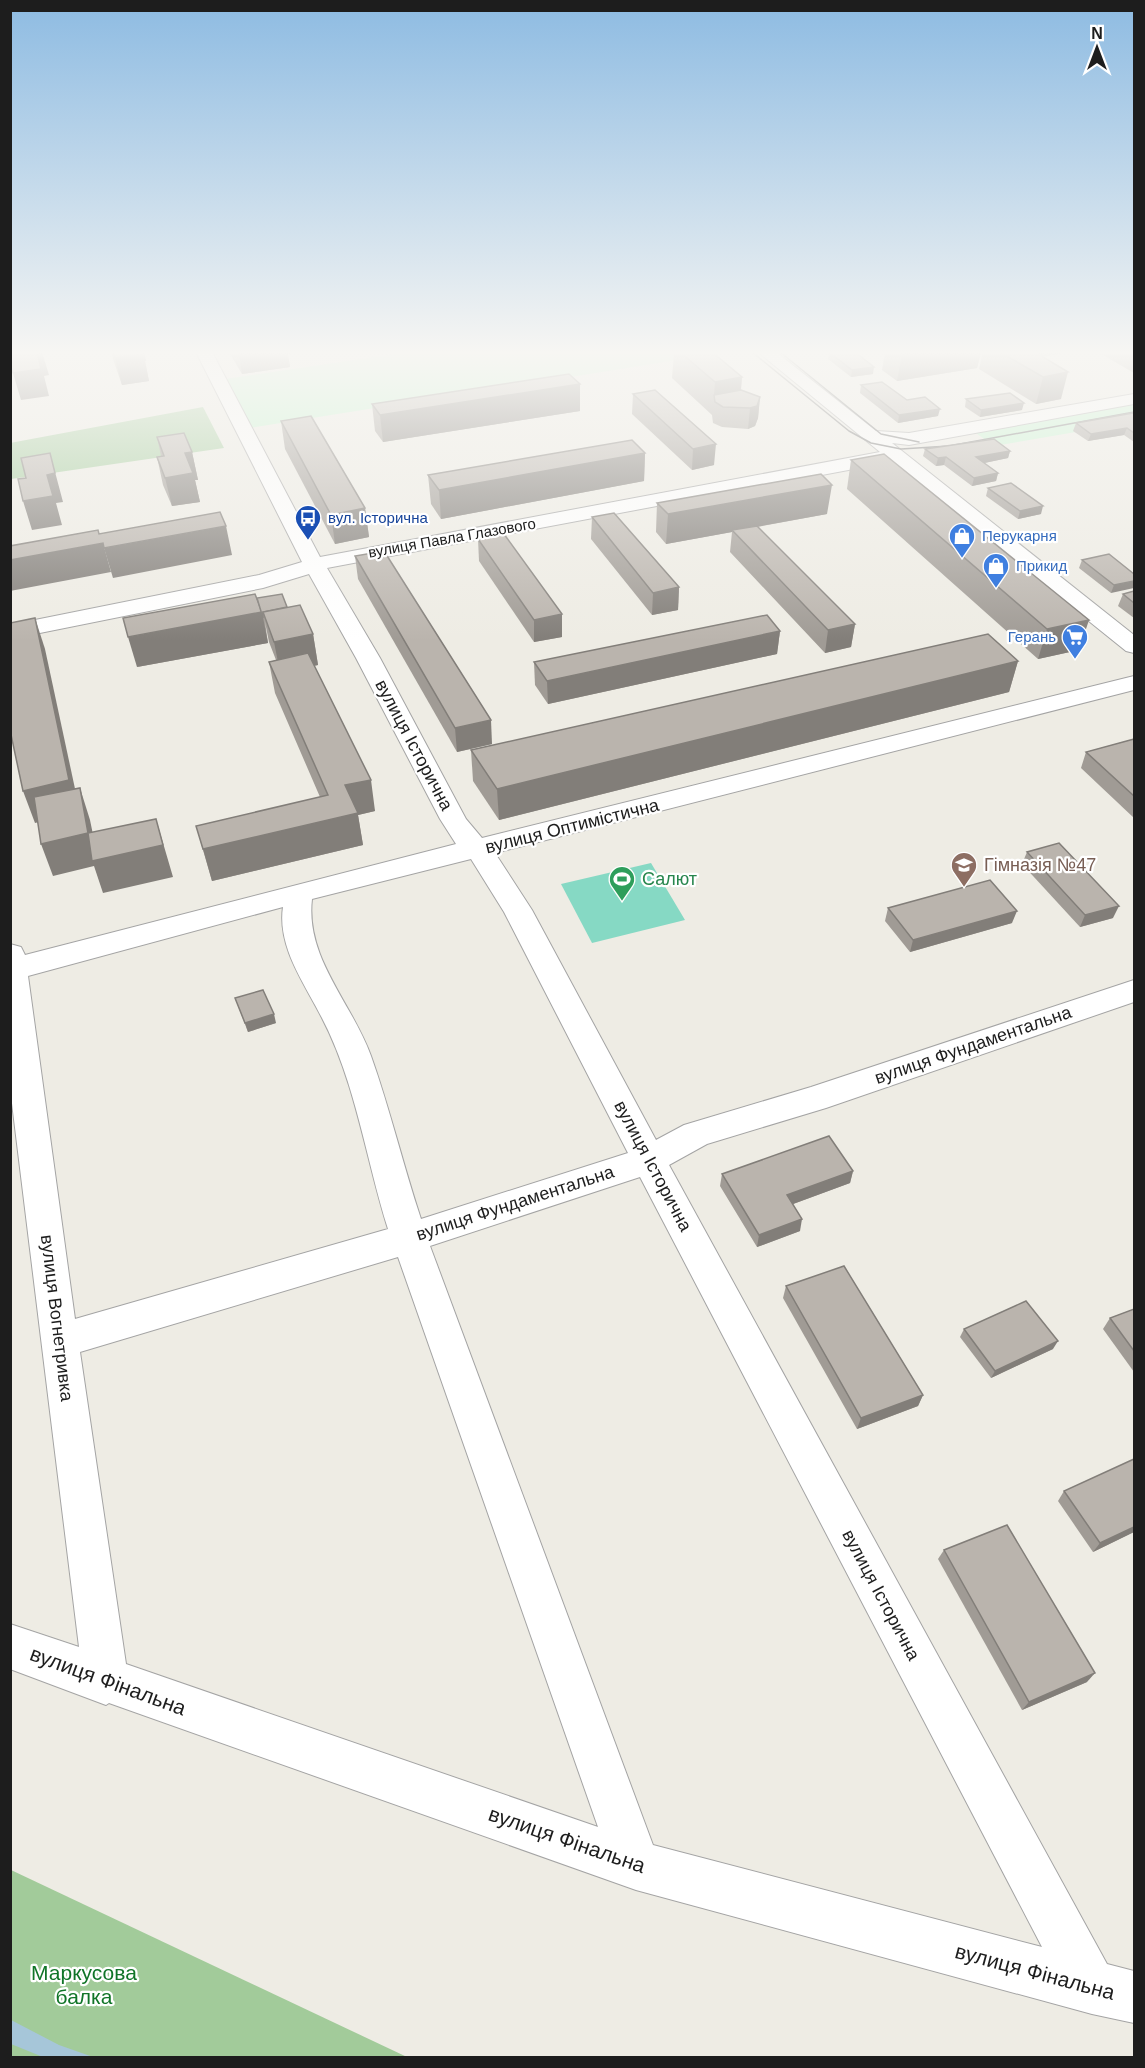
<svg xmlns="http://www.w3.org/2000/svg" width="1145" height="2068" font-family="Helvetica,sans-serif">
  <style>
    .forest { fill: #a2cb9a }
    .park { fill: #c2f6ce }
    .pitch { fill: #86d9c4 }
    .water { fill: #a6c6d9 }
    .lines { fill: none; stroke-linecap: round; stroke-linejoin: round }
    .minor-casing { stroke: #a4a4a4; stroke-width: 2 }
    .minor { fill: #fff; fill-rule: evenodd }
    .tram { stroke: #6b6b6b; stroke-width: 1.5 }
    .wall { fill: #a09b95 }
    .shaded-wall { fill: #827e79 }
    .building { fill: #bab4ad; stroke: #827e79; stroke-width: 1.5 }
    .labels { text-anchor: middle; stroke-width: 4.5; stroke-linejoin: round; paint-order: stroke }
    .far-transit-label { font-size: 15px; fill: #164399; stroke: #fff; text-anchor: start }
    .far-shop-label { font-size: 15px; fill: #366cbe; stroke: #fff; text-anchor: start }
    .far-street-label { font-size: 15px; fill: #1d1d1d; stroke: #fff }
    .street-label { font-size: 18px; fill: #1d1d1d; stroke: #fff }
    .education-label { font-size: 18px; fill: #785e54; stroke: #fff; text-anchor: start }
    .leisure-label { font-size: 18px; fill: #27864d; stroke: #fff; text-anchor: start }
    .near-street-label { font-size: 21px; fill: #1d1d1d; stroke: #fff }
    .near-park-label { font-size: 21px; fill: #117528; stroke: #fff }
  </style>
  <rect width="100%" height="100%" fill="#eeece4"/>
  <g class="forest">
    <polygon points="203,407 224,448 11,479 10,443"/>
    <polygon points="11,1870 407,2057 11,2057"/>
  </g>
  <g class="park">
    <polygon points="408,352 727,352 250,428 225,379"/>
    <polygon points="1134,396 1134,422 994,446 966,426"/>
  </g>
  <polygon class="pitch" points="651,863 685,920 592,943 561,884"/>
  <polygon class="water" points="11,2020 59,2045 93,2057 43,2057 11,2044"/>
  <g class="lines">
    <g class="minor-casing">
      <path id="minor" d="M 196,352 L 212,352 L 320,557 L 880,452 L 758,352 L 776,352 L 876,431 L 909,433 L 1134,394 L 1134,404 L 909,445 L 892,443 L 1134,635 L 1134,653 L 1126,651 L 891,462 L 327,568 L 380,658 L 466,819 L 482,838 L 1134,676 L 1134,690 L 495,853 L 532,910 L 656,1140 L 684,1125 L 811,1087 L 1134,980 L 1134,1002 L 826,1108 L 707,1144 L 669,1165 L 1107,1964 L 1134,1971 L 1134,2023 L 1092,2014 L 636,1890 L 109,1703 L 106,1705 L 10,1669 L 10,1624 L 79,1647 L 10,1087 L 10,944 L 21,947 L 25,955 L 456,844 L 440,819 L 356,658 L 309,574 L 263,588 L 10,639 L 10,625 L 259,575 L 302,562 ZM 471,859 L 504,912 L 628,1153 L 421,1219 C 403,1165 390,1109 371,1056 C 352,1003 305,958 312,899 ZM 283,907 C 277,947 305,984 322,1018 C 356,1083 366,1160 388,1229 L 75,1319 L 28,976 ZM 640,1177 L 1042,1947 L 653,1845 L 430,1246 ZM 398,1257 L 598,1827 L 126,1664 L 80,1352 Z"/>
    </g>
    <use href="#minor" class="minor"/>
    <g class="tram">
      <polyline points="752,352 849,431 871,443 901,449 949,446 1134,412"/>
      <polyline points="780,352 881,434 919,442"/>
    </g>
  </g>
  <g class="wall">
    <polygon points="111,352 144,352 146,361 145,361 149,381 122,385 115,365"/>
    <polygon points="229,352 306,352 288,354 290,367 242,374"/>
    <polygon points="674,352 712,352 742,377 741,390 760,397 758,418 755,426 748,429 722,427 713,423 712,415 672,378"/>
    <polygon points="829,352 873,374 851,377 828,359"/>
    <polygon points="885,352 981,352 977,368 897,381 882,370"/>
    <polygon points="983,352 1072,352 1042,356 1061,399 1036,404 979,369"/>
    <polygon points="1098,352 1134,352 1134,373"/>
    <polygon points="580,384 580,411 383,442 375,431 372,404"/>
    <polygon points="861,385 907,400 938,416 898,423 860,393"/>
    <polygon points="633,394 714,465 692,470 632,414"/>
    <polygon points="966,399 1022,410 980,417 965,407"/>
    <polygon points="1134,414 1134,442 1124,435 1088,441 1073,431 1076,423"/>
    <polygon points="281,421 365,508 369,537 335,544 285,449"/>
    <polygon points="157,437 192,452 198,480 195,480 200,502 172,506 163,485 157,457 161,456"/>
    <polygon points="925,449 1010,451 1008,458 984,463 998,473 996,481 972,486 944,465 936,466 923,456"/>
    <polygon points="645,453 644,481 441,519 431,504 428,475"/>
    <polygon points="851,460 1079,650 1038,659 847,489"/>
    <polygon points="988,488 1041,514 1018,519 986,496"/>
    <polygon points="657,503 827,514 757,527 855,624 851,647 825,653 730,552 732,532 666,544 656,532"/>
    <polygon points="592,517 679,587 678,610 652,615 591,539"/>
    <polygon points="478,539 562,614 562,637 534,642 479,561"/>
    <polygon points="355,556 492,744 457,752 358,579"/>
    <polygon points="1082,560 1134,574 1111,593 1079,568"/>
    <polygon points="1134,591 1134,618 1118,606 1123,594"/>
    <polygon points="257,598 287,607 313,634 318,665 314,666 375,811 358,815 363,845 212,881 196,826 320,797 275,693 269,662 276,660 269,642 265,622 268,643 137,667"/>
    <polygon points="780,631 777,654 548,704 535,685 534,662"/>
    <polygon points="1018,661 1009,692 499,820 473,781 471,750"/>
    <polygon points="1134,739 1134,818 1081,768 1086,752"/>
    <polygon points="1027,852 1113,918 1080,927 1022,864"/>
    <polygon points="888,908 1012,923 910,952 885,921"/>
    <polygon points="235,998 276,1023 248,1032"/>
    <polygon points="853,1171 850,1183 793,1204 800,1231 757,1247 720,1186 722,1174"/>
    <polygon points="786,1286 923,1395 918,1406 857,1429 783,1298"/>
    <polygon points="1134,1309 1134,1372 1103,1329 1110,1318"/>
    <polygon points="964,1329 1053,1349 991,1378 960,1337"/>
    <polygon points="1064,1491 1134,1532 1093,1552 1058,1501"/>
    <polygon points="944,1550 1087,1682 1022,1710 938,1559"/>
  </g>
  <g class="shaded-wall">
    <polygon points="37,352 42,352 49,375 44,376 49,396 21,400 13,373"/>
    <polygon points="139,352 144,352 146,361 145,361 149,381 122,385 115,358"/>
    <polygon points="257,352 306,352 288,354 290,367 242,374 239,354"/>
    <polygon points="919,352 981,352 977,368 897,381 902,354"/>
    <polygon points="1018,352 1072,352 1016,361"/>
    <polygon points="874,367 873,374 851,377 852,370"/>
    <polygon points="1068,372 1061,399 1036,404 1043,377"/>
    <polygon points="742,377 739,408 714,395 715,382"/>
    <polygon points="580,384 580,411 383,442 380,415"/>
    <polygon points="760,397 758,418 755,426 748,429 750,408"/>
    <polygon points="1024,403 1022,410 980,417 981,410"/>
    <polygon points="940,409 938,416 898,423 899,415"/>
    <polygon points="1127,428 1124,435 1088,441 1091,434"/>
    <polygon points="716,444 714,465 692,470 693,449"/>
    <polygon points="1010,451 1008,458 975,465 976,457"/>
    <polygon points="192,452 198,480 195,480 200,502 172,506 165,478 185,453"/>
    <polygon points="50,453 63,502 56,503 62,525 32,530 23,501 47,475"/>
    <polygon points="645,453 644,481 441,519 439,490"/>
    <polygon points="946,457 944,465 936,466 938,458"/>
    <polygon points="998,473 996,481 972,486 974,478"/>
    <polygon points="832,485 827,514 733,531 732,530 732,532 666,544 668,514"/>
    <polygon points="1043,506 1041,514 1018,519 1020,511"/>
    <polygon points="365,508 369,537 335,544 331,515"/>
    <polygon points="226,526 232,555 113,578 104,548"/>
    <polygon points="103,543 111,572 10,591 10,560"/>
    <polygon points="1134,581 1134,588 1111,593 1114,585"/>
    <polygon points="679,587 678,610 652,615 653,593"/>
    <polygon points="262,612 268,643 137,667 128,637"/>
    <polygon points="562,614 562,637 534,642 534,620"/>
    <polygon points="35,618 45,649 80,812 35,823 23,791"/>
    <polygon points="1089,620 1079,650 1038,659 1047,629"/>
    <polygon points="855,624 851,647 825,653 828,630"/>
    <polygon points="780,631 777,654 548,704 547,681"/>
    <polygon points="313,634 318,665 280,672 274,642"/>
    <polygon points="1018,661 1009,692 499,820 497,789"/>
    <polygon points="491,720 492,744 457,752 455,728"/>
    <polygon points="371,780 375,811 358,815 363,845 212,881 203,849 350,815 345,785"/>
    <polygon points="80,788 90,820 98,859 156,819 173,877 103,893 94,866 53,876 41,844"/>
    <polygon points="1119,906 1113,918 1080,927 1085,915"/>
    <polygon points="1017,911 1012,923 910,952 913,940"/>
    <polygon points="274,1014 276,1023 248,1032 245,1023"/>
    <polygon points="853,1171 850,1183 785,1207 787,1195"/>
    <polygon points="802,1219 800,1231 757,1247 759,1235"/>
    <polygon points="1058,1341 1053,1349 991,1378 995,1371"/>
    <polygon points="923,1395 918,1406 857,1429 861,1418"/>
    <polygon points="1134,1527 1134,1532 1093,1552 1100,1543"/>
    <polygon points="1095,1673 1087,1682 1022,1710 1029,1702"/>
  </g>
  <g class="building">
    <polygon points="13,352 37,352 41,369 13,373 10,364 10,353 13,353"/>
    <polygon points="113,352 142,352 143,354 115,358"/>
    <polygon points="237,352 257,352 239,354"/>
    <polygon points="680,352 712,352 742,377 715,382"/>
    <polygon points="829,352 855,352 874,367 852,370"/>
    <polygon points="898,352 919,352 902,354"/>
    <polygon points="1000,352 1035,352 1068,372 1043,377"/>
    <polygon points="569,374 580,384 380,415 372,404"/>
    <polygon points="882,382 907,400 925,397 940,409 899,415 861,385"/>
    <polygon points="655,390 716,444 693,449 633,394"/>
    <polygon points="741,390 760,397 757,406 750,408 723,407 715,402 714,395"/>
    <polygon points="1010,393 1024,403 981,410 966,399"/>
    <polygon points="1133,413 1134,414 1134,433 1127,428 1091,434 1076,423"/>
    <polygon points="311,416 365,508 331,515 281,421"/>
    <polygon points="184,433 192,452 185,453 193,473 165,478 157,457 164,456 157,437"/>
    <polygon points="994,439 1010,451 976,457 998,473 974,478 946,457 938,458 925,449"/>
    <polygon points="632,440 645,453 439,490 428,475"/>
    <polygon points="50,453 55,473 47,475 53,496 23,501 18,479 26,478 21,458"/>
    <polygon points="884,454 1089,620 1047,629 851,460"/>
    <polygon points="821,474 832,485 668,514 657,503"/>
    <polygon points="1011,483 1043,506 1020,511 988,488"/>
    <polygon points="220,512 226,526 104,548 103,543 10,560 10,546 98,530 99,534"/>
    <polygon points="614,513 679,587 653,593 592,517"/>
    <polygon points="757,526 855,624 828,630 732,530"/>
    <polygon points="504,534 562,614 534,620 478,539"/>
    <polygon points="384,551 491,720 455,728 355,556"/>
    <polygon points="1109,554 1134,574 1134,581 1114,585 1082,560"/>
    <polygon points="1134,591 1134,603 1123,594"/>
    <polygon points="255,594 262,612 128,637 123,618"/>
    <polygon points="282,594 287,607 263,612 263,618 257,598"/>
    <polygon points="300,605 313,634 274,642 263,612"/>
    <polygon points="767,615 780,631 547,681 534,662"/>
    <polygon points="35,618 69,780 23,791 10,730 10,623"/>
    <polygon points="988,634 1018,661 497,789 471,750"/>
    <polygon points="308,653 371,780 345,785 358,813 203,849 196,826 328,795 269,662"/>
    <polygon points="1134,739 1134,796 1086,752"/>
    <polygon points="80,788 88,833 41,844 34,797"/>
    <polygon points="156,819 163,845 92,861 88,833"/>
    <polygon points="1059,843 1119,906 1085,915 1027,852"/>
    <polygon points="990,880 1017,911 913,940 888,908"/>
    <polygon points="263,990 274,1014 245,1023 235,998"/>
    <polygon points="829,1136 853,1171 787,1195 802,1219 759,1235 722,1174"/>
    <polygon points="844,1266 923,1395 861,1418 786,1286"/>
    <polygon points="1026,1301 1058,1341 995,1371 964,1329"/>
    <polygon points="1134,1309 1134,1351 1110,1318"/>
    <polygon points="1134,1459 1134,1527 1100,1543 1064,1491"/>
    <polygon points="1007,1525 1095,1673 1029,1702 944,1550"/>
  </g>
  <linearGradient id="sky" x2="0" y2="1"><stop stop-color="#8dbbe2"/><stop offset="0.55" stop-color="#f7f6f3"/><stop offset="1" stop-color="#f7f6f3" stop-opacity="0"/></linearGradient>
  <rect width="1145" height="641" fill="url(#sky)"/>
  <defs>
    <g id="bus-pin" transform="scale(1.35)"><path d="M0 17L-7.5 6A9.5 9.5 0 1 1 7.5 6Z" fill="#1a4fb4" stroke="#fff"/><path d="M-5-6H5V4H4V6H2V4H-2V6H-4V4H-5ZM-3.5-4V0h7V-4ZM-3.5 1.2v1.5H-2V1.2ZM2 1.2v1.5H3.5V1.2Z" fill="#fff"/></g>
    <g id="shop-pin" transform="scale(1.35)"><path d="M0 17L-7.5 6A9.5 9.5 0 1 1 7.5 6Z" fill="#3f7fe0" stroke="#fff"/><path d="M-5-2.5h2.3a2.7 3.5 0 0 1 5.4 0H5L5.5 6h-11ZM-1.5-2.5h3a1.5 2.3 0 0 0-3 0Z" fill="#fff"/></g>
    <g id="supermarket-pin" transform="scale(1.35)"><path d="M0 17L-7.5 6A9.5 9.5 0 1 1 7.5 6Z" fill="#3f7fe0" stroke="#fff"/><path d="M-6-5.5h2.5l.6 2H6L4.5 2H-2.5L-4.4-4H-6ZM-1.5 3.2a1.3 1.3 0 1 0 .1 0ZM3 3.2a1.3 1.3 0 1 0 .1 0Z" fill="#fff"/></g>
    <g id="school-pin" transform="scale(1.35)"><path d="M0 17L-7.5 6A9.5 9.5 0 1 1 7.5 6Z" fill="#8d6e63" stroke="#fff"/><path d="M0-5L7-2L0 1L-7-2ZM-4 1L0 2.5L4 1V4Q0 6-4 4Z" fill="#fff"/></g>
    <g id="stadium-pin" transform="scale(1.35)"><path d="M0 17L-7.5 6A9.5 9.5 0 1 1 7.5 6Z" fill="#2e9e5b" stroke="#fff"/><path d="M0-5a6.5 5 0 1 0 0 10a6.5 5 0 1 0 0-10ZM-3.5-1.8h7v3.6h-7Z" fill="#fff"/></g>
  </defs>
  <g fill-rule="evenodd">
    <use href="#bus-pin" x="308" y="518"/>
    <use href="#shop-pin" x="962" y="536"/>
    <use href="#shop-pin" x="996" y="566"/>
    <use href="#supermarket-pin" x="1075" y="637"/>
    <use href="#school-pin" x="964" y="865"/>
    <use href="#stadium-pin" x="622" y="879"/>
  </g>
  <g class="labels">
    <g class="far-transit-label">
      <text x="328" y="523">вул. Історична</text>
    </g>
    <g class="far-shop-label">
      <text x="982" y="541">Перукарня</text>
      <text x="1016" y="571">Прикид</text>
      <text x="1056" y="642" text-anchor="end">Герань</text>
    </g>
    <g class="far-street-label">
      <text transform="translate(452 538) rotate(-10)" y="5">вулиця Павла Глазового</text>
    </g>
    <g class="street-label">
      <text transform="translate(414 745) rotate(62)" y="6">вулиця Історична</text>
      <text transform="translate(572 826) rotate(-14)" y="6">вулиця Оптимістична</text>
      <text transform="translate(973 1045) rotate(-19)" y="6">вулиця Фундаментальна</text>
      <text transform="translate(653 1166) rotate(62)" y="6">вулиця Історична</text>
      <text transform="translate(515 1203) rotate(-18)" y="6">вулиця Фундаментальна</text>
      <text transform="translate(57 1318) rotate(83)" y="6">вулиця Вогнетривка</text>
      <text transform="translate(881 1595) rotate(62)" y="6">вулиця Історична</text>
    </g>
    <g class="education-label">
      <text x="984" y="871">Гімназія №47</text>
    </g>
    <g class="leisure-label">
      <text x="642" y="885">Салют</text>
    </g>
    <g class="near-street-label">
      <text transform="translate(108 1681) rotate(20)" y="7">вулиця Фінальна</text>
      <text transform="translate(567 1840) rotate(19)" y="7">вулиця Фінальна</text>
      <text transform="translate(1035 1972) rotate(15)" y="7">вулиця Фінальна</text>
    </g>
    <g class="near-park-label">
      <text x="84" y="1980">Маркусова<tspan x="84" dy="24">балка</tspan></text>
    </g>
  </g>
  <rect width="1145" height="2068" fill="none" stroke="#1d1d1d" stroke-width="24"/>
  <g transform="translate(1097 48)" stroke="#ffffff" stroke-width="4.5" paint-order="stroke">
  <path d="M0-4.5L10 22L0 15L-10 22Z" fill="#1d1d1d"/>
  <text y="-9" font-size="16" font-weight="bold" text-anchor="middle" fill="#1d1d1d">N</text>
  </g>
</svg>
